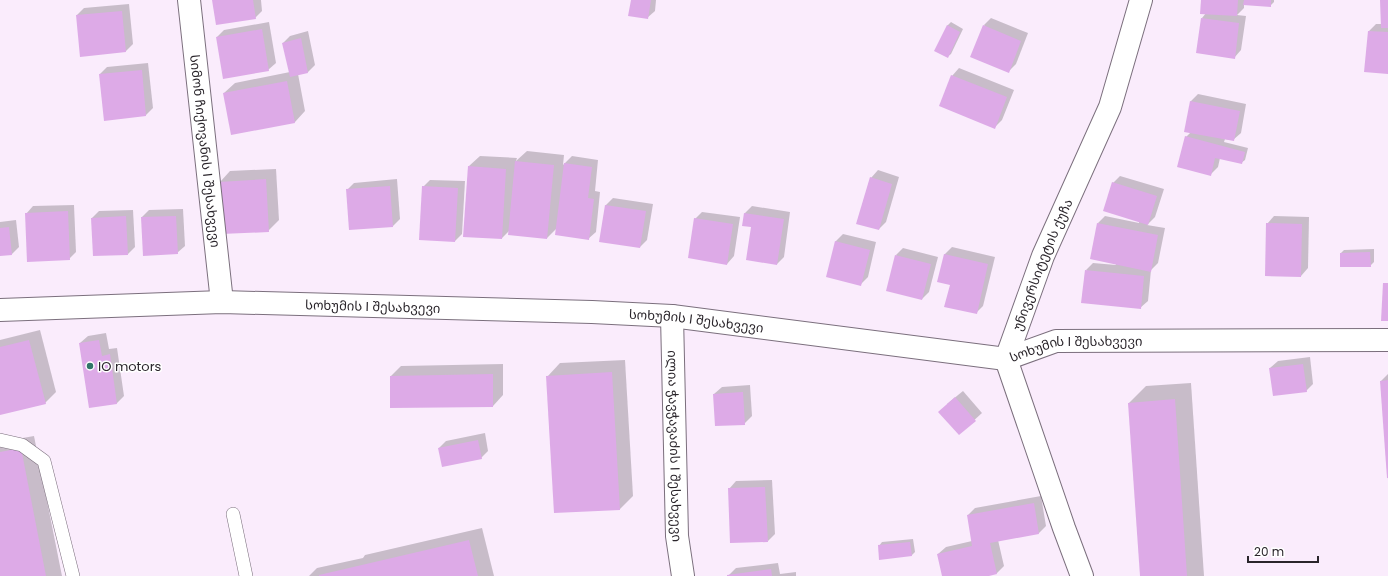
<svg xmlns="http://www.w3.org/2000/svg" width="1388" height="576" font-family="Poppins,'Noto Sans Georgian',sans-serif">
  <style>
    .shadow { fill: #0003 }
    .building { fill: #ddaae7 }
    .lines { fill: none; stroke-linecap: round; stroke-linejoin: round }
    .lane-casing { stroke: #7b6f7d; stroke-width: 14 }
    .street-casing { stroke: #7b6f7d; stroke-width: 24 }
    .lane { stroke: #fff; stroke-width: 13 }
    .street { stroke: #fff; stroke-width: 22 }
    .poi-dot { fill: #317569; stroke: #fff; stroke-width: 1.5 }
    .labels { text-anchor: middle; stroke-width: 3; stroke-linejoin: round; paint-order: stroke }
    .street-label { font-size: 13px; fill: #2a252b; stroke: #fff }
    .poi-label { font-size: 13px; fill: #2a252b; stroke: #fff; text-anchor: start }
  </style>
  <rect width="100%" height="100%" fill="#faecfc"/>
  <g class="shadow">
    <polygon points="213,0 261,0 262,11 255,18"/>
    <polygon points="632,0 656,0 655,11 647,18"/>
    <polygon points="1202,0 1274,0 1274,2 1270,6 1244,4 1244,8 1237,15 1246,16 1241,50 1234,58 1202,18 1206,13"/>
    <polygon points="1381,0 1388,0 1388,73 1369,31 1376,24 1382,24"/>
    <polygon points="129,4 133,44 126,51 81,55 77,15 84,8"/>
    <polygon points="991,18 1028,33 1016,64 1009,71 984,25"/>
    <polygon points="269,22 276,63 268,70 217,37 224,30"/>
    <polygon points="951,22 963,29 951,54 947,57 947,26"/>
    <polygon points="308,31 315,65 308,72 298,74 305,111 295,122 232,134 224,93 235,83 290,72 283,43 290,36"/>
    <polygon points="148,63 153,108 146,115 105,120 100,74 107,67"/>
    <polygon points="959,68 1014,90 1002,120 995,127 952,76"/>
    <polygon points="1198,94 1246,104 1241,133 1233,140 1225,139 1224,142 1248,148 1245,160 1241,163 1220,158 1218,167 1210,175 1186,137 1191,132 1185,131 1191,101"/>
    <polygon points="527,151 564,155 563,165 572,156 598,160 595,191 600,192 596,232 588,239 557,228 547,238 509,231 502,238 469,166 480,156 517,158 516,161"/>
    <polygon points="276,169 279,220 268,231 220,182 230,171"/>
    <polygon points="878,170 899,177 886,222 879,229 871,178"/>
    <polygon points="1120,176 1164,189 1155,217 1147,225 1165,228 1158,263 1151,270 1148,301 1140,308 1086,270 1093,263 1116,265 1098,223 1105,216 1139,223 1139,221 1113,183"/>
    <polygon points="397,179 400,219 393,226 347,190 354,183"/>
    <polygon points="430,180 465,181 462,234 455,241 423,187"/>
    <polygon points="613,198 653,204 647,240 640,247 600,241 606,205"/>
    <polygon points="74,205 76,252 69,259 26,214 33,206"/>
    <polygon points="752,206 790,212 784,257 777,264 752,226 743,225 745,213"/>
    <polygon points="183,209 185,246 177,253 142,217 149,210"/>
    <polygon points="133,210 135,247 128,254 92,218 99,211"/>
    <polygon points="702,212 740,217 734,256 727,264 695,219"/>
    <polygon points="1274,216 1309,217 1308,268 1301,276 1267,224"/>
    <polygon points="16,220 19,247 12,254 0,255 0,222"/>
    <polygon points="843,234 876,242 868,277 860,285 827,276 836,241"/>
    <polygon points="952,247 995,257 983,306 976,313 951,284 944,255"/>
    <polygon points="903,248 938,257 929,292 922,299 896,255"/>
    <polygon points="1374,249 1374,262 1370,266 1341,253 1344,250"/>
    <polygon points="40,330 56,392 45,403 0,414 0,340"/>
    <polygon points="106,333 109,349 117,348 124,396 117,403 90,407 80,343 88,336"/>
    <polygon points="1310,357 1313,384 1306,391 1270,368 1278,361"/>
    <polygon points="625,360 633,496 620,509 555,512 547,377 560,363"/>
    <polygon points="503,364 503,395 493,406 391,376 401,366"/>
    <polygon points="1388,374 1388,480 1381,381"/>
    <polygon points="1191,383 1204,576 1141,576 1129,403 1146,386"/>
    <polygon points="750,385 752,416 744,424 714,394 722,387"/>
    <polygon points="963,391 982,413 959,434 947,404"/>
    <polygon points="485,433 488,451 481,458 439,448 446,441"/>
    <polygon points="34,436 62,576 0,576 0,442"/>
    <polygon points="772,480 775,534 768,541 729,489 736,481"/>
    <polygon points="1041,496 1046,526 1039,533 998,540 1004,566 997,573 984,576 943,576 938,554 946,547 972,541 968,515 975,508"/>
    <polygon points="482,528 494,576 309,576 317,568 363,558 365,555"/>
    <polygon points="913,539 915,552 911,556 879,546 882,542"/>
    <polygon points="778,563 780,574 796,572 796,576 728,576 736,568"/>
  </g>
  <g class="building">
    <polygon points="212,0 253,0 256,19 216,25"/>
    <polygon points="631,0 651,0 648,19 628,16"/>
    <polygon points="1201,0 1238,0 1237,16 1200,14"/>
    <polygon points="1244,0 1271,0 1271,7 1243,5"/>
    <polygon points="1380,0 1388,0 1388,28 1381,28"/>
    <polygon points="122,11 126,52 80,57 76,15"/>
    <polygon points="1201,18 1239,23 1235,59 1196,53"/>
    <polygon points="947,25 960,32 948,58 934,51"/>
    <polygon points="983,25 1021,41 1009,73 970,57"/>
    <polygon points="262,29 269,71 223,79 216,37"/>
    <polygon points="1368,31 1388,32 1388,74 1364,72"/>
    <polygon points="301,38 308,73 290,77 282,43"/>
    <polygon points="142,70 146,116 104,121 99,74"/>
    <polygon points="951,75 1007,97 995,129 939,106"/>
    <polygon points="287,81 295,123 231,135 223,93"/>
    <polygon points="1190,101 1240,111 1234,141 1184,132"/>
    <polygon points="1185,136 1245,152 1242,164 1215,158 1211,176 1177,167"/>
    <polygon points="515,161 554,165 547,239 508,235"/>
    <polygon points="564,163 592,167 588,198 594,199 589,240 555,235"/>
    <polygon points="468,166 506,169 502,239 463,237"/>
    <polygon points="870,177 892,184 879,230 856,224"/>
    <polygon points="266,179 269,232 221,234 219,182"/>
    <polygon points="1112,182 1157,196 1148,225 1103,211"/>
    <polygon points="390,186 393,227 349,230 346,189"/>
    <polygon points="422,186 458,188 455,242 419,240"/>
    <polygon points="605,205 646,211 640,248 599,242"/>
    <polygon points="68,211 70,260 27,262 25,213"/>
    <polygon points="744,213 784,219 777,265 746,260 751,227 742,226"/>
    <polygon points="126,216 128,255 93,256 91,218"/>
    <polygon points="176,216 178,254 143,256 141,217"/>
    <polygon points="694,218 733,224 727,265 688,258"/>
    <polygon points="1097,223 1158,235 1151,272 1090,259"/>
    <polygon points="1266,223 1302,224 1301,277 1265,276"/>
    <polygon points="9,227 12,255 0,256 0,228"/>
    <polygon points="835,241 870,250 861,286 826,277"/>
    <polygon points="1370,252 1371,267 1340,267 1340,253"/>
    <polygon points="944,254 988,264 977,314 944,307 950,285 937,282"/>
    <polygon points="895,255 931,264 922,300 886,291"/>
    <polygon points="1085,270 1144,276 1141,309 1081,303"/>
    <polygon points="1383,283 1388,283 1388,321 1381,321"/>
    <polygon points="29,340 46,404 0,415 0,347"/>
    <polygon points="99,340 102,356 110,354 117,404 89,408 79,343"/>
    <polygon points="1303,364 1307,392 1273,396 1269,368"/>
    <polygon points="612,372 620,510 554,513 546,376"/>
    <polygon points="493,374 493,407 390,408 390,376"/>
    <polygon points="1388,380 1388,478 1387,478 1380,381"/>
    <polygon points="743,392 745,425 715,426 713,394"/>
    <polygon points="955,397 976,421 959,435 938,412"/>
    <polygon points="1175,399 1187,576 1140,576 1128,403"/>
    <polygon points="478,440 482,459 442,467 438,448"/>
    <polygon points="21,448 46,576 0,576 0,452"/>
    <polygon points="765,487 768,542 730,543 728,488"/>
    <polygon points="1034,503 1039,534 990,543 997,574 989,576 942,576 937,554 972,546 967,515"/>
    <polygon points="469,540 478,576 319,576 319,575"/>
    <polygon points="910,542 912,556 879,560 878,545"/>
    <polygon points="771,569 772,576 727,576 727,575"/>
  </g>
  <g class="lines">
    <g class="lane-casing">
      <g id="lane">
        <polyline points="0,440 22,445 44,461 73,576"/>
        <polyline points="233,514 246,576"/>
      </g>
    </g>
    <g class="street-casing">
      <g id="street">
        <path id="s1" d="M 189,0 L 222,302"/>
        <path id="s2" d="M 0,310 L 222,302 L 592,312 L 672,316 L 1006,359 L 1056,341 L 1388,340"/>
        <path id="s3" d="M 672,316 L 677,536 L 683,576"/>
        <path id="s4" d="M 1082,576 L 1064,528 L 1006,359 L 1043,256 L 1110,107 L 1141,0"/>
      </g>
    </g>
    <use href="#lane" class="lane"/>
    <use href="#street" class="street"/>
  </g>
  <circle class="poi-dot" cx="90" cy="366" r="4"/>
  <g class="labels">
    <g class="street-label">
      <text dy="5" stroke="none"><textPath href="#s1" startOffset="152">სიმონ ჩიქოვანის I შესახვევი</textPath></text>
      <text dy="5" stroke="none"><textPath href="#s4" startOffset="331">უნივერსიტეტის ქუჩა</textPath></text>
      <text dy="5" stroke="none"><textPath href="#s2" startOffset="373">სოხუმის I შესახვევი</textPath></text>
      <text dy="5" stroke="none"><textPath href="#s2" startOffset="697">სოხუმის I შესახვევი</textPath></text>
      <text dy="5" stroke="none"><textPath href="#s2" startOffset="1081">სოხუმის I შესახვევი</textPath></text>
      <text dy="5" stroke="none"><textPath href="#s3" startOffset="130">ილია ჭავჭავაძის I შესახვევი</textPath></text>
    </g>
    <g class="poi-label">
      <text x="98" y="371">IO motors</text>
    </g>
  </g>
  <path d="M1248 556v6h70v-6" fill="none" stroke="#2a252b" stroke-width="2"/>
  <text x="1254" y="556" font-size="12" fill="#2a252b" stroke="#ffffff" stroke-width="3" paint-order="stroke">20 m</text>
</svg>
